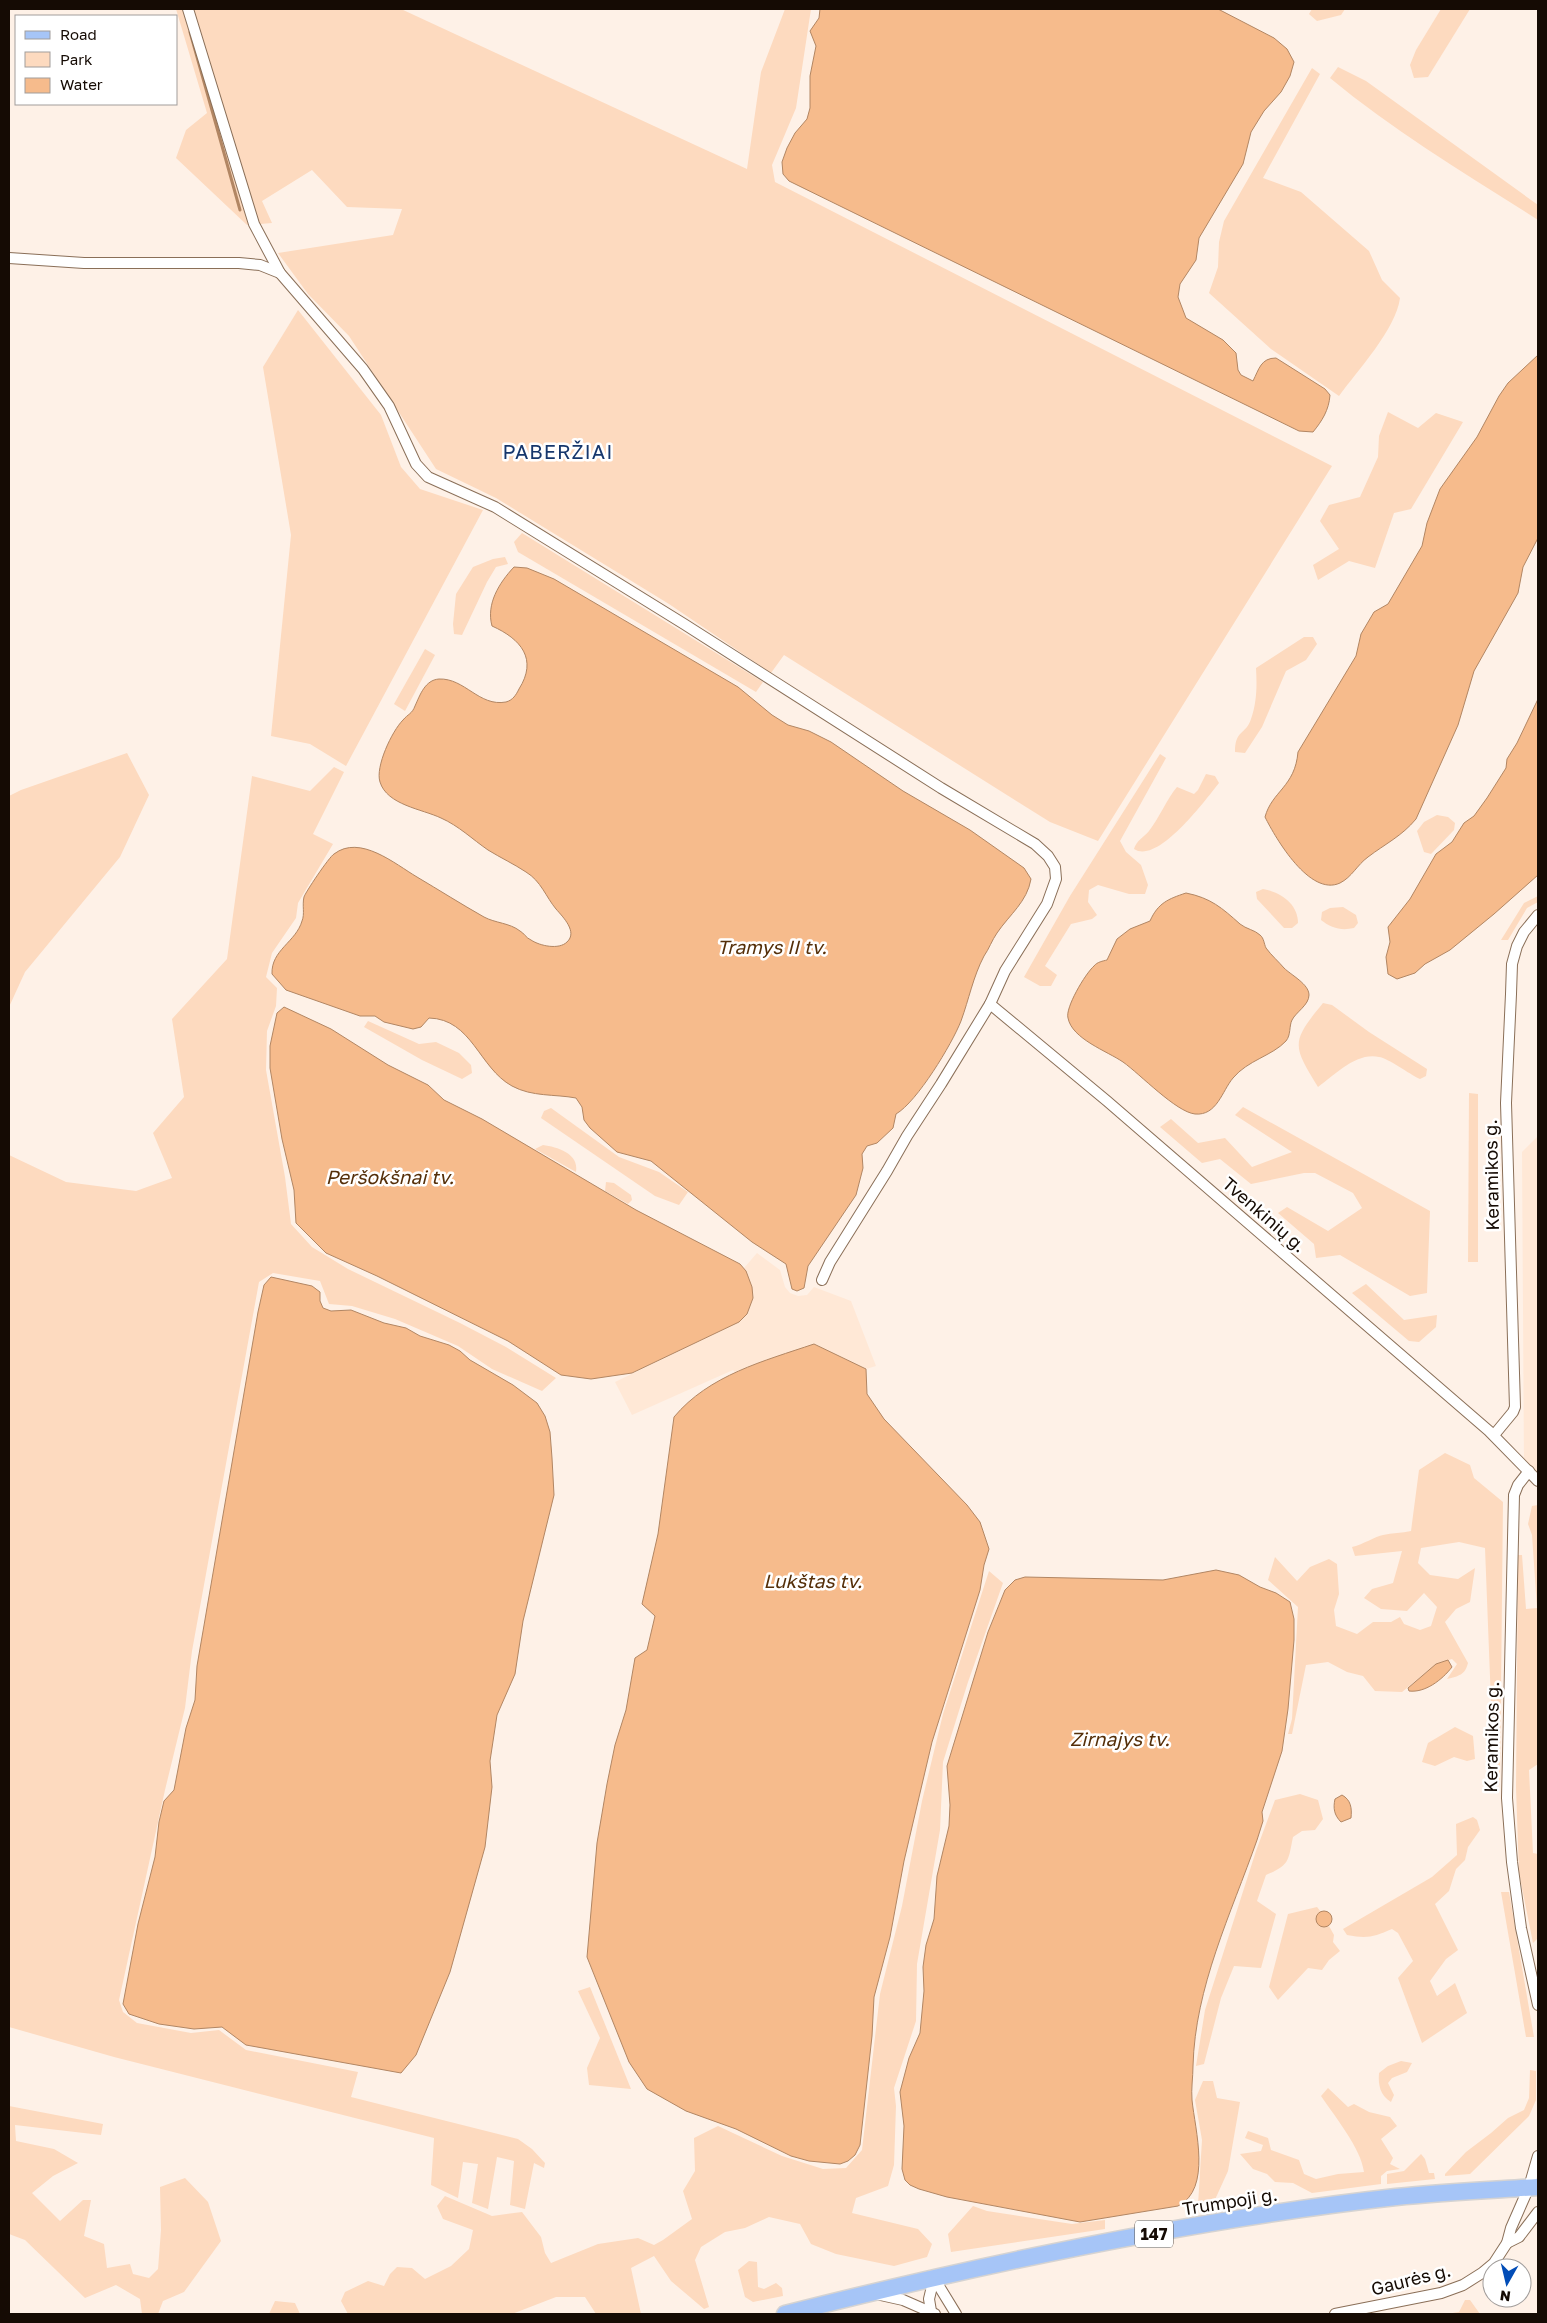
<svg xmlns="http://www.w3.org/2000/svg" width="1547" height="2323" font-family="'Golos Text',sans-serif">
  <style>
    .built { fill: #ffe8d6 }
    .green { fill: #fddabf }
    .water { fill: #f6bb8c; stroke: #b28663 }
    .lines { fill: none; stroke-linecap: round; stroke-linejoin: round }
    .stream { stroke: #b28663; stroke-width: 3 }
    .street-casing { stroke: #8a6f58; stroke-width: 12 }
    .primary-casing { stroke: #d5d3d2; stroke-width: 19 }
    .street { stroke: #fff; stroke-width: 10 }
    .primary { stroke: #a6c5f7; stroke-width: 16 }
    .labels { text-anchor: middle; stroke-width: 5; stroke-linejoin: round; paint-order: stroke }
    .shield { fill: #fff; stroke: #5b544f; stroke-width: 1 }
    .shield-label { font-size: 16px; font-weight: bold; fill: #150b04 }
    .street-label { font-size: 18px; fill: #150b04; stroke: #fff }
    .water-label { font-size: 19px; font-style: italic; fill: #552f09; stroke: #fff }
    .quarter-label { font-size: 20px; letter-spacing: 1px; fill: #17376c; stroke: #fff }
  </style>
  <rect width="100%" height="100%" fill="#fef1e7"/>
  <g class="built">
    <polygon points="1538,1136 1538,1481 1524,1466 1522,1152"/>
    <polygon points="757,1253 780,1270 785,1287 790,1293 798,1296 807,1295 814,1287 851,1301 876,1366 866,1369 814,1344 735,1372 733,1370 632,1415 615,1382 739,1322 747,1314 753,1298 744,1268"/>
  </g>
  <g class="green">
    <polygon points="176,9 401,9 747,169 761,72 785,9 811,9 796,108 772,165 775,182 1332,466 1098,841 1050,822 784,655 771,673 669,604 496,498 436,469 349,336 308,294 278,253 393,235 402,209 347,207 312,170 262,201 272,223 247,225 176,158 186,130 207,113"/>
    <polygon points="1312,9 1345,9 1341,15 1317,21 1309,14"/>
    <polygon points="1441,9 1470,9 1428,77 1414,78 1410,65 1416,50"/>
    <path d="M 1338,67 L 1366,81 L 1538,205 L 1538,220 C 1468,175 1395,132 1330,78 Z"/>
    <path d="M 1312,68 L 1320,74 L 1263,178 L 1301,192 L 1369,251 L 1382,280 L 1400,298 C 1396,329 1358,370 1339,396 L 1271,349 L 1209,293 L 1218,267 L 1219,242 L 1224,221 Z"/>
    <polygon points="298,310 381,415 401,467 420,489 483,510 346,766 310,744 271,736 291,535 263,367"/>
    <polygon points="1388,412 1418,428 1436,413 1463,422 1411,509 1394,513 1375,568 1349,561 1318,580 1313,565 1339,549 1320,521 1329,505 1360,497 1378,457 1379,436"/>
    <polygon points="522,533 763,682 756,692 518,552 514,542"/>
    <polygon points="505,557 508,564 496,567 487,582 462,635 454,634 453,624 456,594 473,567 493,559"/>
    <path d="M 1304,637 L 1313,637 L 1317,644 L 1306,660 L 1286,671 L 1262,727 L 1245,753 L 1235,752 C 1235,729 1246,735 1251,719 C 1257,702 1257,685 1256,668 Z"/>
    <polygon points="425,649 435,655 405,711 394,704"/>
    <polygon points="127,753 149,795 120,857 25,972 9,1007 9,796 21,790"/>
    <polygon points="1160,754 1166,758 1120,841 1126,852 1141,865 1148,885 1145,894 1129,894 1098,885 1089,890 1088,902 1097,915 1092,919 1071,924 1045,966 1057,975 1051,986 1040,986 1024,977 1070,896"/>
    <polygon points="334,767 344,772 313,834 333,844 298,903 296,918 272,953 266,977 277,988 276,1006 267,1031 266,1070 285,1177 291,1224 312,1247 348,1269 460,1323 506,1347 556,1378 542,1391 492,1369 458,1346 395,1319 352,1306 329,1304 320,1281 273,1273 259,1282 192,1651 185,1708 165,1790 119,2000 123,2012 137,2023 191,2033 219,2030 246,2050 358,2072 351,2097 518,2139 532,2149 545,2163 544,2168 534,2163 525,2209 510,2205 514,2161 497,2157 488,2209 472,2203 478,2164 463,2162 458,2198 431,2185 434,2138 114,2057 9,2027 9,1155 66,1182 136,1191 172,1178 153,1133 184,1097 172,1019 227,959 252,776 310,791"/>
    <path d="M 1206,774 L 1215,776 L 1219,783 C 1206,799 1158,865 1134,849 C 1136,841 1144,837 1149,831 C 1160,817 1166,800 1177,787 L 1194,794 L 1198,790 Z"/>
    <polygon points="1437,815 1448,817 1455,823 1454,830 1431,854 1424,852 1417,831 1424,822"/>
    <path d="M 1263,889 C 1281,892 1298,904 1298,923 L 1292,928 L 1284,928 L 1257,899 L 1256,892 Z"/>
    <polygon points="1538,896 1538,902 1527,908 1508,940 1501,940 1524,903"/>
    <path d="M 1343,907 L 1356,915 L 1358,923 L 1354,928 C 1341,931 1331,928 1321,920 L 1322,912 L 1330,908 Z"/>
    <path d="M 1323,1003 L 1332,1005 L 1369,1032 L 1427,1069 L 1426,1076 L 1420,1079 C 1409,1074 1388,1058 1379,1057 C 1356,1052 1335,1075 1318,1087 C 1292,1045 1291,1042 1323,1003 Z"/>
    <polygon points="368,1021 419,1044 436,1042 459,1053 471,1065 472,1073 462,1079 422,1060 364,1027"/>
    <polygon points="1469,1093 1478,1094 1478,1262 1468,1262"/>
    <polygon points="1243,1107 1430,1211 1427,1293 1410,1296 1340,1255 1316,1258 1314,1244 1278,1213 1287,1207 1328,1231 1362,1208 1353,1193 1315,1173 1304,1173 1251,1184 1220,1159 1202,1163 1160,1127 1171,1119 1198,1143 1225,1138 1252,1167 1292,1152 1235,1115"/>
    <polygon points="551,1108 619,1157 659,1172 688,1192 679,1205 655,1196 541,1118 544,1111"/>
    <path d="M 543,1145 C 557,1147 579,1153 576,1172 L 535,1149 Z"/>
    <polygon points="606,1182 614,1183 631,1195 632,1200 628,1204 605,1191"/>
    <polygon points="1366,1284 1404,1320 1437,1315 1436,1327 1419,1342 1409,1341 1352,1293"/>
    <path d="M 1445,1453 L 1470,1465 L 1474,1478 L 1503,1502 L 1500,1785 L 1494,1780 L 1485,1548 L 1459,1542 L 1421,1548 L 1418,1563 L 1430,1575 L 1458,1579 L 1475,1568 L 1470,1602 L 1456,1609 L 1445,1622 L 1468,1663 C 1465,1675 1459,1676 1447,1679 L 1457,1664 L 1452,1659 L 1436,1664 L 1402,1692 L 1375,1691 L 1363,1676 L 1347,1672 L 1328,1662 L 1306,1665 L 1292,1734 L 1288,1734 L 1292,1719 L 1298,1607 L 1268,1580 L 1275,1557 L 1297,1581 L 1310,1567 L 1329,1559 L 1337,1564 L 1339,1594 L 1334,1610 L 1336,1626 L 1357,1634 L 1373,1622 L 1391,1622 L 1400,1617 L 1404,1624 L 1420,1630 L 1431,1626 L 1437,1607 L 1424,1593 L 1407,1611 L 1381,1609 L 1364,1598 L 1372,1589 L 1393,1583 L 1402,1551 L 1355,1556 L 1352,1547 C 1362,1545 1376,1536 1383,1535 C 1392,1533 1402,1533 1411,1531 L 1419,1470 Z"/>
    <polygon points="1538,1505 1538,1764 1529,1770 1533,1853 1538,1854 1538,1938 1533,1943 1519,1873 1516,1788 1518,1555 1522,1555 1526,1609 1537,1608 1532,1535 1528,1524 1532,1506"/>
    <polygon points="989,1571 1003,1583 968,1682 943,1762 940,1830 917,1964 916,2021 894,2088 896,2106 894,2165 888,2186 856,2198 852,2213 918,2229 932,2244 927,2257 894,2266 836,2254 811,2244 800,2224 769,2217 745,2228 725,2232 701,2247 695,2260 709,2307 704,2309 671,2281 654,2256 631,2268 641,2314 596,2314 585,2297 556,2297 512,2314 348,2314 341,2301 345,2292 368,2281 384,2286 390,2274 397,2267 412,2268 425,2279 451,2266 469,2249 473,2230 443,2219 437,2206 445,2196 492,2216 522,2212 541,2237 545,2253 551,2263 598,2244 638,2238 654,2245 663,2240 692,2219 683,2191 695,2171 694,2138 718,2126 782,2156 823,2169 846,2168 862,2150 880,1994 902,1906 922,1801 943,1714"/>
    <polygon points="1455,1727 1473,1736 1475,1759 1467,1761 1454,1757 1435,1766 1422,1762 1428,1743"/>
    <path d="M 1300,1794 L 1318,1800 L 1323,1819 L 1315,1830 L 1302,1831 L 1293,1837 C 1288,1861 1290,1865 1266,1875 L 1257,1901 L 1276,1914 L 1261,1968 L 1234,1966 L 1221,1998 L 1204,2064 L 1196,2066 L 1205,2010 L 1256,1851 L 1275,1800 Z"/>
    <path d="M 1473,1817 L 1477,1820 L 1480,1830 L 1468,1847 L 1465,1860 L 1456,1869 L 1449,1891 L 1435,1904 L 1458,1950 L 1446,1959 L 1430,1981 L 1437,1996 L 1455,1983 L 1467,2013 L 1422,2043 L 1398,1978 L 1413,1961 L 1398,1933 L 1392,1929 C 1374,1937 1367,1939 1347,1935 L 1343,1929 L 1432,1877 L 1457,1855 L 1456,1824 Z"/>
    <polygon points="1501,1892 1509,1892 1534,2037 1526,2037"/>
    <polygon points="1317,1907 1321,1912 1317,1914 1327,1927 1329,1926 1334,1935 1333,1942 1340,1951 1329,1960 1322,1970 1308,1968 1278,2000 1269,1987 1288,1914"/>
    <polygon points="590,1987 631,2089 589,2085 587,2068 600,2038 578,1991"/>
    <path d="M 1401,2061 L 1412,2063 L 1407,2072 L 1392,2078 L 1388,2083 L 1394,2095 L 1391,2102 C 1380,2095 1378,2085 1379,2073 L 1388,2066 Z"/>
    <polygon points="1530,2070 1536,2071 1536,2100 1529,2116 1470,2174 1445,2176 1445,2174 1466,2152 1491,2133 1508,2118 1524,2110 1529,2098"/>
    <polygon points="1203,2081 1213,2081 1217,2098 1240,2102 1228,2171 1213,2204 1198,2205 1202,2140 1195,2100"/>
    <path d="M 1328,2088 L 1348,2107 L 1354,2104 L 1369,2112 L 1390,2117 L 1397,2126 L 1381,2139 L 1393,2158 L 1390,2164 L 1400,2169 L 1387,2171 L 1381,2176 L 1381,2184 L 1312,2193 L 1293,2183 L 1275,2182 L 1267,2174 L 1253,2169 L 1240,2154 L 1261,2151 L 1263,2145 L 1245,2138 L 1248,2131 L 1268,2138 L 1271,2150 L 1299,2160 L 1304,2174 L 1316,2179 L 1338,2174 L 1364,2172 C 1361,2148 1335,2117 1321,2096 Z"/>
    <polygon points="9,2106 103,2124 101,2135 15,2125 16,2141 54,2149 78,2163 53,2176 32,2193 60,2221 83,2200 91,2200 84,2236 104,2244 107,2268 130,2264 133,2274 149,2278 158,2269 161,2230 160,2187 185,2178 208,2202 221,2241 184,2292 163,2301 158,2314 142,2314 140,2299 116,2285 85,2298 25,2240 9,2234"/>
    <polygon points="1421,2154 1425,2159 1429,2173 1434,2173 1435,2179 1387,2184 1387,2174 1404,2171"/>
    <polygon points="973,2206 987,2211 1072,2224 1105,2220 1105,2229 951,2252 948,2234"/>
    <polygon points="749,2261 757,2262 758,2287 764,2289 776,2283 782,2288 783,2296 753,2302 745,2297 738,2270"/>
    <polygon points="1465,2300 1470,2300 1480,2314 1446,2314 1459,2312"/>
    <polygon points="275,2301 295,2303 300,2314 269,2314"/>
  </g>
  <g class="water">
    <path d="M 820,9 L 1218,9 L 1274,38 L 1287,49 L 1294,62 L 1290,76 L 1281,92 L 1264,111 L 1251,132 L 1243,164 L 1199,238 L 1196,260 L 1180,284 L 1178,297 L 1186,318 L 1223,340 L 1236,353 L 1238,370 L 1241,375 L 1253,381 C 1259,369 1261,358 1276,358 L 1325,389 L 1330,395 C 1329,410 1322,421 1313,432 L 1299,431 L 789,181 L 783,174 L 782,162 L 787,148 L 795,133 L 807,119 L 810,108 L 810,76 L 816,46 L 810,31 L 819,18 Z"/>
    <path d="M 1538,355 L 1538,538 L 1523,567 L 1518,593 L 1474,671 L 1458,725 L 1416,819 C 1402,836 1385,844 1368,857 C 1357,865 1352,877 1340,883 C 1310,897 1276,839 1265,817 C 1272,791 1295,787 1298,752 L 1356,656 L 1361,634 L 1374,612 L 1388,604 L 1422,546 L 1427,523 L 1440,489 L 1477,437 L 1499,396 L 1508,383 Z"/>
    <path d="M 514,567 L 527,568 L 554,579 L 738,687 L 772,715 L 788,725 L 809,731 L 831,742 L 903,791 L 970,830 L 1024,868 L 1031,879 C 1027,902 1010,914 997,933 C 992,940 989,949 984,956 C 973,977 969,999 961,1021 C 952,1044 917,1102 896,1114 L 893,1128 L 877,1143 L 867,1146 L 862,1154 L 863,1168 L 856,1195 L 808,1266 L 804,1288 L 797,1291 L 792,1289 L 786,1264 L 752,1242 L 651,1161 L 617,1152 L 590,1128 L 584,1120 L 582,1107 L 576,1098 C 555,1094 532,1097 512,1086 C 479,1068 472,1019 429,1018 L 421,1027 L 413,1029 L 384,1022 L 375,1016 L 360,1016 L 286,990 L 272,974 C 271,950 296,942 302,921 C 305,914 302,905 304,897 C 305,893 329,857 334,854 C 360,834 395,864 417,877 C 439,890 461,904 484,917 C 495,923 510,923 520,931 C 524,933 526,938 531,940 C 540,946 559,950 567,942 C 578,932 563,917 556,909 C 546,897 541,881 526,872 C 514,864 501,858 488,850 C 472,839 459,826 441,818 C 422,809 387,805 380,782 C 375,767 392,731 403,720 C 408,714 412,714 415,706 C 420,695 425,680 439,679 C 465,678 479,707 506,702 C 513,700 516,695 519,689 C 538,659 521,639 492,626 C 486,604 499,583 514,567 Z"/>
    <polygon points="1538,699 1538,875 1494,914 1450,950 1425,964 1415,973 1397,979 1388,974 1386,957 1390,942 1388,927 1410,899 1436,854 1452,842 1464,823 1474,816 1487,798 1506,768 1507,759 1517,743"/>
    <path d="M 1186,893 C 1211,898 1222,908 1240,924 C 1246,929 1255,930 1260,935 C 1264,938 1264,944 1266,948 C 1271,955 1279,962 1284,968 C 1291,975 1309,984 1309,995 C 1309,1005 1296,1012 1292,1020 C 1289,1026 1291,1035 1286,1041 C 1272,1056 1248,1060 1233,1078 C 1222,1091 1217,1116 1195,1114 C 1176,1112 1140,1074 1123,1062 C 1107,1051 1072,1039 1068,1018 C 1065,1008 1085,974 1094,966 C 1097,962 1103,961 1107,960 L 1117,939 L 1130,929 L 1150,921 C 1158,903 1168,899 1186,893 Z"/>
    <polygon points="284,1007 331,1029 388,1065 428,1085 444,1100 482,1119 636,1210 740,1264 746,1271 752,1287 753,1298 747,1314 739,1322 632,1373 591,1379 561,1375 508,1341 377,1276 326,1253 296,1223 294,1190 282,1139 270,1068 270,1046 277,1013"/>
    <polygon points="271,1277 312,1286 320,1292 320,1301 323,1308 331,1311 351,1310 384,1323 406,1328 420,1336 449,1345 460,1351 470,1360 513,1385 537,1403 545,1416 550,1432 552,1458 554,1495 523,1621 515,1674 497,1715 490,1761 492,1787 485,1847 450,1972 416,2055 401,2073 246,2045 222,2027 194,2029 159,2024 129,2014 123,2004 138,1924 155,1857 159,1822 164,1801 174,1790 186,1728 195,1700 197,1666 258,1312 264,1285"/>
    <path d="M 814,1344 L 866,1369 L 867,1394 L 884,1419 L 967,1505 L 980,1522 L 989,1549 L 984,1565 L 980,1590 L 932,1742 L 904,1861 L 890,1937 L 874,1997 L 872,2036 L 860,2145 L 855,2155 L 848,2161 L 840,2164 L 809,2161 L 791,2156 L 736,2129 L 686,2111 L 647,2089 L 629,2062 L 587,1957 L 597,1843 L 607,1784 L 615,1745 L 626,1710 L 635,1658 L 647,1650 L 655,1616 L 642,1604 L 658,1534 L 674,1417 C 709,1375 764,1361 814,1344 Z"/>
    <path d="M 1216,1570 L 1239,1575 L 1260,1587 L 1276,1593 L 1290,1602 L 1294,1619 L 1294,1640 L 1288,1709 L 1282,1751 L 1262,1812 L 1263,1821 L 1257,1840 C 1231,1914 1195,1987 1193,2066 C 1193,2077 1191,2089 1192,2100 C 1195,2130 1212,2189 1178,2206 L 1080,2222 L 947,2197 L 919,2189 L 910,2185 L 905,2180 L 902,2169 L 904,2126 L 900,2092 L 909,2058 L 920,2033 L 924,1991 L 923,1967 L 926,1945 L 934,1919 L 937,1876 L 949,1826 L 950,1805 L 947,1766 L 988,1632 L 1005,1590 L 1015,1580 L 1025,1577 L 1163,1580 Z"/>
    <path d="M 1448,1660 L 1452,1667 C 1442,1680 1425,1693 1409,1691 L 1408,1688 L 1436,1664 Z"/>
    <path d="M 1342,1795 C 1351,1800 1352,1808 1351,1818 L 1341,1822 C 1334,1815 1333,1808 1335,1799 Z"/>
    <circle cx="1324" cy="1919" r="8"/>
  </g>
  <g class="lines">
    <polyline class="stream" points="190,32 240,210"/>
    <g class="street-casing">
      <g id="street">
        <polyline points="188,9 254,224 280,273 363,369 389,406 416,464 428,477 495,507 684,624 941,788 1035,844 1048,856 1055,867 1056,879 1047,904 1005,971 990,1004 941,1084 907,1136 887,1171 830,1262 822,1280"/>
        <polyline points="9,258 84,263 239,263 260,265 280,273"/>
        <polyline points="990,1004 1107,1101 1489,1431 1538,1481"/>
        <polyline points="1494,1435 1513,1412 1515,1407 1506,1103 1511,994 1512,964 1517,946 1524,932 1538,915"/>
        <polyline points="1529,1471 1518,1485 1514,1495 1507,1798 1512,1862 1521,1928 1538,2005"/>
        <polyline points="1507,2243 1519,2237 1538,2212"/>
        <polyline points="934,2278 956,2314"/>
        <polyline points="876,2294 903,2300 935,2314"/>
        <polyline points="931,2311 929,2299 934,2278"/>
        <polyline points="1335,2314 1441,2293 1463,2285 1482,2273 1494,2263 1507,2243 1511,2228 1529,2187 1538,2156"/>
      </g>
    </g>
    <g class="primary-casing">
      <path id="primary" d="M 785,2314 C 986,2263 1190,2220 1396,2197 C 1443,2192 1491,2190 1538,2187"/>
    </g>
    <use href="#street" class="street"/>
    <use href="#primary" class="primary"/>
  </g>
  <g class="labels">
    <rect class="shield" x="1135" y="2220.5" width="38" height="27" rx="4"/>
    <g class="shield-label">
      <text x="1154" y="2240">147</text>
    </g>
    <g class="street-label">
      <text transform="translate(1492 1175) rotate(-91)" y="6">Keramikos g.</text>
      <text transform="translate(1264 1215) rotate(41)" y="6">Tvenkinių g.</text>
      <text transform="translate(1492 1737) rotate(-89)" y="6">Keramikos g.</text>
      <text transform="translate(1230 2202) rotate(-9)" y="6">Trumpoji g.</text>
      <text transform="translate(1411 2280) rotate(-14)" y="6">Gaurės g.</text>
    </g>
    <g class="water-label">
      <text x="772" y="954">Tramys II tv.</text>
      <text x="390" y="1184">Peršokšnai tv.</text>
      <text x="813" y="1588">Lukštas tv.</text>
      <text x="1120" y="1746">Zirnajys tv.</text>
    </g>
    <g class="quarter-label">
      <text x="558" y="459">PABERŽIAI</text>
    </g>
  </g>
  <rect width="1547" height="2323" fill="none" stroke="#150b04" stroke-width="20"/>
  <rect x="15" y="15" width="162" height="90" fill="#ffffff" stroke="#a19d9b"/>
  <rect x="25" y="31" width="25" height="8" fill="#a6c5f7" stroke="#a19d9b"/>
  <text x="60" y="40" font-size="15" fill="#150b04">Road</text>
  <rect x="25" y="52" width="25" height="15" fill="#fddabf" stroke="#a19d9b"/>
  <text x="60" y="65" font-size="15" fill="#150b04">Park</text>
  <rect x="25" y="78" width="25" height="15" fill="#f6bb8c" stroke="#a19d9b"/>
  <text x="60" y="90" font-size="15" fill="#150b04">Water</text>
  <g transform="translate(1507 2283) rotate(188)"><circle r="24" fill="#ffffff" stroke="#a19d9b"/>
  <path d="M0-4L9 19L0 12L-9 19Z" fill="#024db7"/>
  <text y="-8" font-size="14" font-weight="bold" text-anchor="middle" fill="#150b04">N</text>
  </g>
</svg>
